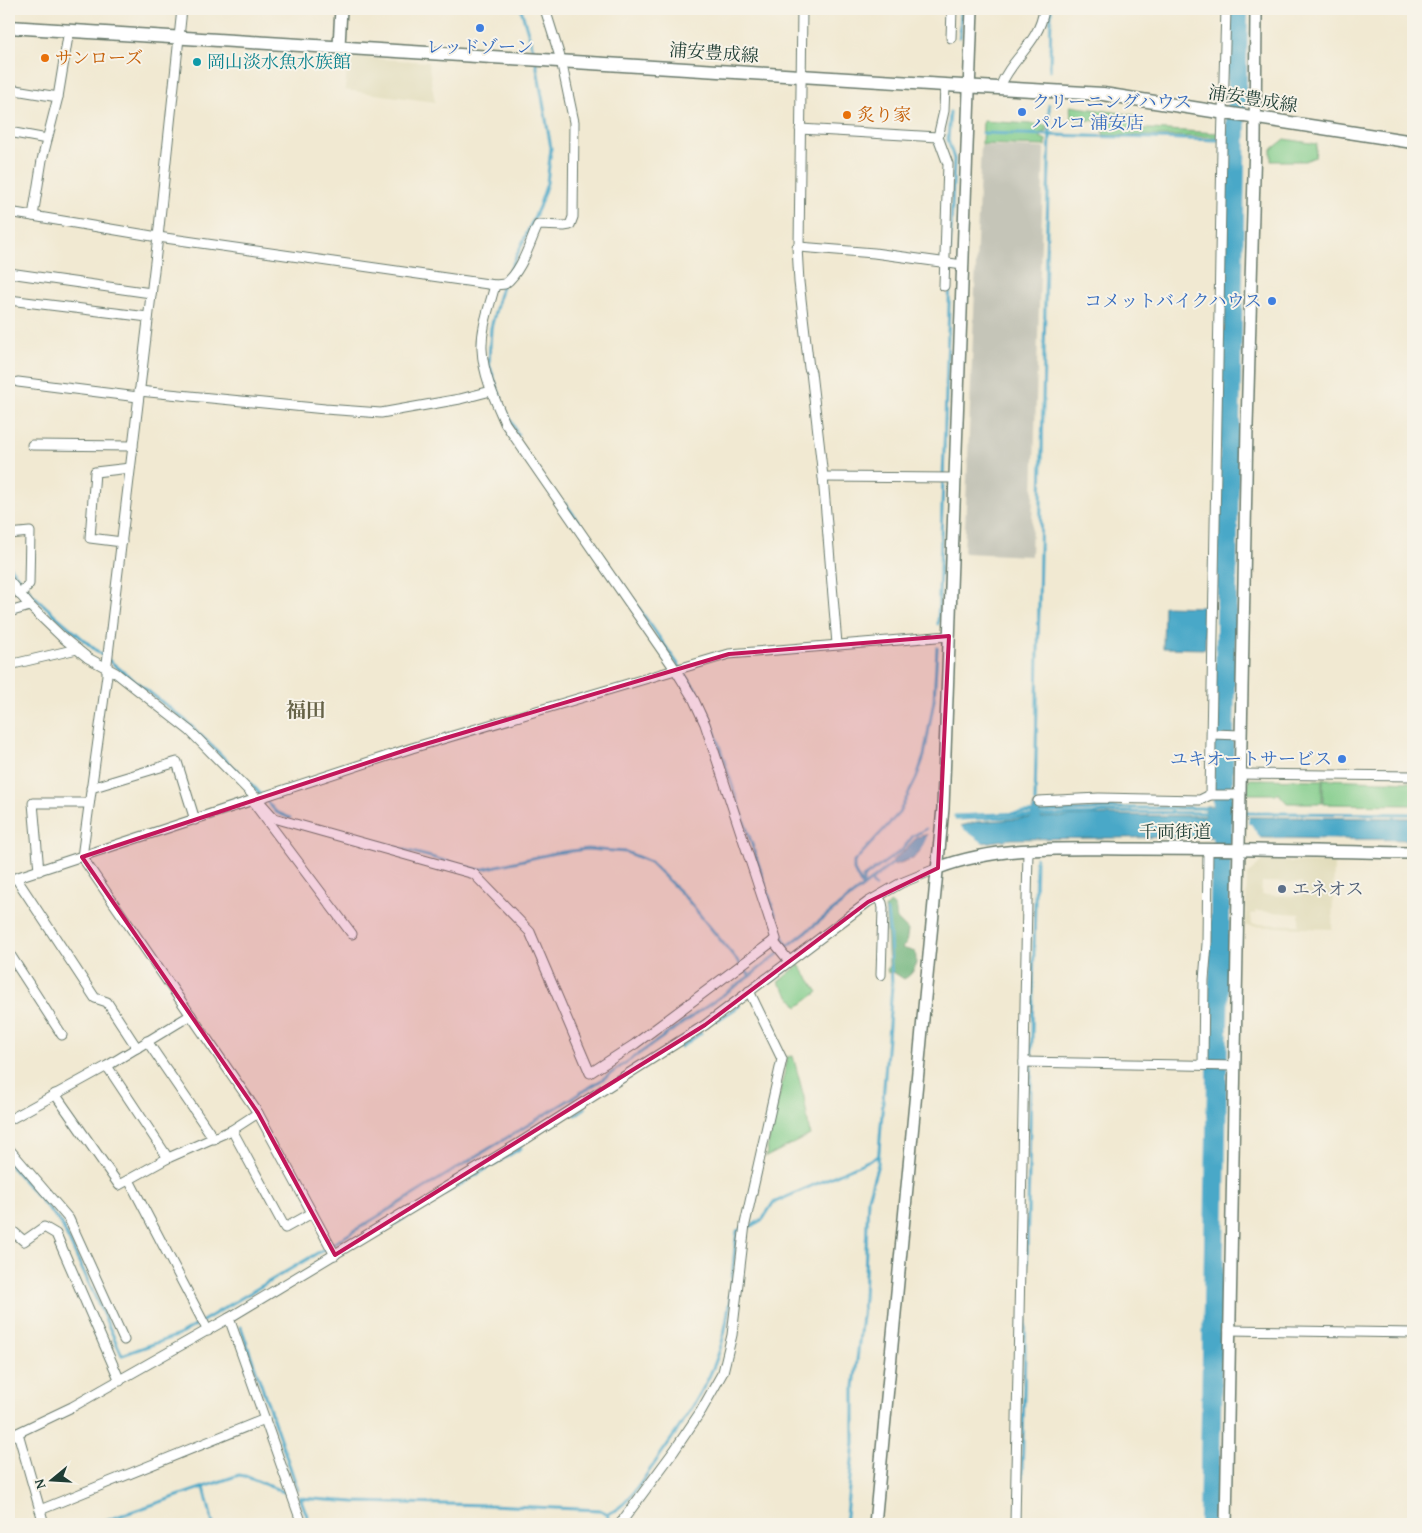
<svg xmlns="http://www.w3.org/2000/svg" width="1422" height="1533" font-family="'Gentium Book Plus','Noto Serif JP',serif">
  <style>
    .built { fill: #e1dcba; fill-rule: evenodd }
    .industrial { fill: #c5c5b8 }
    .green { fill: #81cc8a; stroke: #50845f }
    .forest { fill: #68b076; stroke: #447655 }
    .water { fill: #49a8c8; stroke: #34727e }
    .pier { fill: #f1e9d2 }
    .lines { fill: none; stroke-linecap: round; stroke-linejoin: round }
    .stream { stroke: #49a8c8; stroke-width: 3 }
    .river { stroke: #49a8c8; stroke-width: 20 }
    .minor-casing { stroke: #68796b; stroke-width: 11 }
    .tertiary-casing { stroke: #68796b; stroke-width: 14 }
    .secondary-casing { stroke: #68796b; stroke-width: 15 }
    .minor { stroke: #fff; stroke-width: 9 }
    .tertiary { stroke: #fff; stroke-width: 11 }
    .secondary { stroke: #fff; stroke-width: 12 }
    .marked { fill: #c2185b; fill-opacity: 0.2; stroke: #c2185b; stroke-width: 4; stroke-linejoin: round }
    .shop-dot { fill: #3f7fe0; stroke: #f7f3e8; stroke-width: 2 }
    .food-dot { fill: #e8710a; stroke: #f7f3e8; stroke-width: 2 }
    .culture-dot { fill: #0f9aa8; stroke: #f7f3e8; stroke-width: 2 }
    .service-dot { fill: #5c6f8a; stroke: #f7f3e8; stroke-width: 2 }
    .labels { text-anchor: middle; stroke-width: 4; stroke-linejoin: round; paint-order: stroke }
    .shop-label { font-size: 18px; fill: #366cbe; stroke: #f7f3e8; text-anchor: end }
    .street-label { font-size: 18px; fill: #1f3d34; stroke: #f7f3e8 }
    .food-label { font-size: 18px; fill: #c56008; stroke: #f7f3e8; text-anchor: start }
    .culture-label { font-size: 18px; fill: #0d838f; stroke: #f7f3e8; text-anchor: start }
    .service-label { font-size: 18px; fill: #4e5e75; stroke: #f7f3e8; text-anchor: start }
    .quarter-label { font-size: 20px; font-weight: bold; fill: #666348; stroke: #f7f3e8 }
  </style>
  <rect width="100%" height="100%" fill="#f7f3e8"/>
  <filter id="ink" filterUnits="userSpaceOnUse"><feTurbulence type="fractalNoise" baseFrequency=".02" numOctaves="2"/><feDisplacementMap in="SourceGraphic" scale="10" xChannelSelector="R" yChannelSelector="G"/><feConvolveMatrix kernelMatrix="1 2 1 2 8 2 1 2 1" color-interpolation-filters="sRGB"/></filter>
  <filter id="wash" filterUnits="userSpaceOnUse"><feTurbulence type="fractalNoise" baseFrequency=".0096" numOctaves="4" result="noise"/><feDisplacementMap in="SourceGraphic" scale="20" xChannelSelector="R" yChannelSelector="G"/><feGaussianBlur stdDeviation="1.12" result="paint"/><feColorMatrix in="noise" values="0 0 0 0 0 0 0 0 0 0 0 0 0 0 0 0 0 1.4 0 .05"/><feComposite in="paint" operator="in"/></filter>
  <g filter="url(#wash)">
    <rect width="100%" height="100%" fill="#f1e9d2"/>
    <g class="built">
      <polygon points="348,57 428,62 435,102 345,90"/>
      <path d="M 1262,861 L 1334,863 L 1332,929 L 1245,926 L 1247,875 ZM 1262,882 L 1302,883 L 1302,896 L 1261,895 ZM 1256,911 L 1299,914 L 1299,925 L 1252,924 L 1251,914 L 1256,914 Z"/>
    </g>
    <polygon class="industrial" points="981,145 1044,148 1031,556 964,553"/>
    <g class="green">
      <polygon points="1070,106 1135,115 1134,128 1218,133 1219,137 1103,135 1104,122 1071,118"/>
      <polygon points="983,121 1046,125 1046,132 1040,133 1040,137 1046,140 1046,146 982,144"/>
      <polygon points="1285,139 1317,144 1315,157 1305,161 1271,161 1271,150"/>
      <polygon points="1248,779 1322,780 1322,803 1287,803 1279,794 1248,794"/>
      <polygon points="1323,779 1413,782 1413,805 1323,804"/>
      <polygon points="799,965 818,992 798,1007 778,982"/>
      <polygon points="793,1056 804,1097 810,1135 766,1157 767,1149 787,1061 786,1057"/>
    </g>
    <path class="forest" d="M 890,903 C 898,907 895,912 897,919 L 908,930 L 906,944 L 902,948 L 915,952 C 918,964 915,973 904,979 L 893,972 L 888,973 L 887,969 L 889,965 L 885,908 Z"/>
    <g class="water">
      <polygon points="1164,606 1206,607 1205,649 1163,648"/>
      <polygon points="1034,805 1037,805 1041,818 1104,815 1205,816 1205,806 1230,806 1250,817 1413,818 1413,840 1202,837 1011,839 919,852 912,860 911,859 895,865 892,861 904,851 917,837 976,822 1031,818"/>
    </g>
    <g class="pier">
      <polygon points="1203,806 1205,806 1204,815 1103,814 1052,817 1052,815 1104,812 1203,813"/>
      <polygon points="1230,806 1235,806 1249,813 1248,824 1251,824 1261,839 1227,839 1230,836"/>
      <polygon points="930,813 956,813 960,823 956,824 960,823 962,828 985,844 921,854 916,860 927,837"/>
    </g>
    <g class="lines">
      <g class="stream">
        <polyline points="521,9 535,56"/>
        <polyline points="960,37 961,9"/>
        <polyline points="1050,71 1051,9"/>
        <polyline points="983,133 1219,140"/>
        <polyline points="1227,141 1235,141"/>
        <polyline points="950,251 954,159 948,140 950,112"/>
        <polyline points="505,281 539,207 547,183 551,148 536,62"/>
        <polyline points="502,286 491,328 489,364 503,405 518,435"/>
        <polyline points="566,504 696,690 709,715 783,938 788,946"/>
        <polyline points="9,566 32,594 57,617 98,652 186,721 256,789 276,812 290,818"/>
        <polyline points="938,624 950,275"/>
        <polyline points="1035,802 1046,256 1050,135 1049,105"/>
        <polyline points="1242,812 1250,813 1413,814"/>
        <polyline points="955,816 1093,810 1103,808 1209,808"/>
        <polyline points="956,819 1094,814 1103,812 1209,813"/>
        <polyline points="368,840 479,870 555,853 587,849 626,852 650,862 686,898 750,976"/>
        <polyline points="871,881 875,887"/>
        <polyline points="862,886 854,870 854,862 899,813 916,779 924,756 934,700 937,648"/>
        <polyline points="863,886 863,878 902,850 913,836 926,829"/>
        <polyline points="770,982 815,947"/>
        <polyline points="718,1020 739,1006"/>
        <polyline points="681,1047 701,1033"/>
        <polyline points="575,1115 585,1108"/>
        <polyline points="9,1164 61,1223 122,1355 179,1335 336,1242 600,1081 750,976 897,860"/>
        <polyline points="393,1225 521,1148"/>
        <polyline points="241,1327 298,1490"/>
        <polyline points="204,1487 213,1524"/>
        <polyline points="300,1497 310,1524"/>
        <polyline points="300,1498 354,1502 488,1505 600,1510 608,1514 608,1524"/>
        <path d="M 608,1514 C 629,1505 641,1482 654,1464 C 677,1431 707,1390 719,1352 C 731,1317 732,1268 737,1231 L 753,1225 L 763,1219 L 773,1203 L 879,1156"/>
        <polyline points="96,1524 239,1475 245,1476 284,1492"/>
        <polyline points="845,1524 854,1443 854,1387 864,1298 868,1198 878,1164 892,986 890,936 887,911"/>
        <polyline points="1021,1524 1036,858"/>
      </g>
      <g class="river">
        <polyline points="1222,840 1238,9"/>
        <polyline points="1209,1524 1221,858"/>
      </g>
    </g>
  </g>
  <g filter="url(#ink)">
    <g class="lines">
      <g class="minor-casing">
        <g id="minor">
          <polyline points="182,9 158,237 107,663 107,675 82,857 258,1113 335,1255"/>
          <polyline points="802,9 799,247 797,247 799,282 809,368 811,372 823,477 837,644"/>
          <polyline points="951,38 952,9"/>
          <path d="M 1000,87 C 1011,58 1040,43 1044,9"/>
          <polyline points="9,89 58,97"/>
          <polyline points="800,129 938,137"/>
          <polyline points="9,132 47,139"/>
          <path d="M 9,212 L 158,237 L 495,285 L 505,284 C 522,271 529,244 538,225 L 564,226 L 570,225 L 573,217 L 574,122 L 561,60 L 545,9"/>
          <polyline points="33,216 42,160 58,97 69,30"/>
          <polyline points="799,247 874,253 963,265"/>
          <polyline points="9,273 151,293"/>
          <polyline points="944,286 948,164 938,137 944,111 945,85"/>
          <polyline points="9,300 148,317"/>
          <polyline points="18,382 138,397"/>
          <polyline points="139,391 325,409 381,413 460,399 491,391"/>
          <polyline points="32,445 133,446"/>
          <polyline points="823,477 954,478"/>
          <polyline points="9,534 30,532 29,584 20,595"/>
          <polyline points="122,542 90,538 95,472 130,468"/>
          <path d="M 9,581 L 30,606 L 62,637 L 88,658 L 116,673 L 190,731 L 258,800 L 274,818 L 474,874 L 530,932 L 590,1073 L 635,1044 L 776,939 L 705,724 L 694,700 L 675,669 L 505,423 C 495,400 483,375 482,349 C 481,328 490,305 495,285"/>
          <polyline points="9,612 30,606"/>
          <polyline points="9,665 77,649"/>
          <polyline points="1212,734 1241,735"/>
          <polyline points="1240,774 1413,776"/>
          <polyline points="91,788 177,762 195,820"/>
          <polyline points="1210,795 1222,148 1226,9"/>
          <polyline points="1038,801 1099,798 1200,800 1210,795 1240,795"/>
          <polyline points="253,802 352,934"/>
          <polyline points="39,871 33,803 89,803"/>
          <polyline points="16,878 95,998 107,1002 137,1048"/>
          <polyline points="9,880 412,748 729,654 949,636"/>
          <polyline points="878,897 882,903 883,908 881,975"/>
          <polyline points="773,941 789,961"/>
          <polyline points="9,953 62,1035"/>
          <polyline points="147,1041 214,1139"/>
          <polyline points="1024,1062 1235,1066"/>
          <polyline points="1203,1065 1204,980 1207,944 1208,849"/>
          <polyline points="107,1066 168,1158"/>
          <polyline points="55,1094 119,1185 168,1158 232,1130 258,1113"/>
          <polyline points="9,1120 107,1066 191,1015"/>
          <polyline points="232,1130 285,1228 312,1213"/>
          <polyline points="9,1149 69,1219 124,1340"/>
          <polyline points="129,1180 208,1331"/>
          <polyline points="9,1228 24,1241 44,1227 56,1234 120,1381"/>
          <polyline points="229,1318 302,1524"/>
          <polyline points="1229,1330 1413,1333"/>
          <polyline points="18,1433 44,1524"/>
          <polyline points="9,1437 72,1407 229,1318 521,1142 705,1025 868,902 901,883 938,868"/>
          <polyline points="40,1510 265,1419"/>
          <polyline points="620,1524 674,1451 701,1411 723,1372 732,1335 745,1224 782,1059 749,991"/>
          <polyline points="1015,1524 1028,850"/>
        </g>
      </g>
      <g class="tertiary-casing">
        <g id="tertiary">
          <polyline points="339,46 341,9"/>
          <path d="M 938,868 C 1001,844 1071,849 1137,849 C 1229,849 1321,851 1413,853"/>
          <polyline points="875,1524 943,808 972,9"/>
          <polyline points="1226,1524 1247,426 1255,141 1256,9"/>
        </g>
      </g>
      <g class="secondary-casing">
        <polyline id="secondary" points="9,27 945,85 1103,94 1413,142"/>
      </g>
      <use href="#minor" class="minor"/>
      <use href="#tertiary" class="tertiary"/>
      <use href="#secondary" class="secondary"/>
    </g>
  </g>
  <path class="marked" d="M 949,636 L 938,868 L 868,902 L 705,1025 L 335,1255 L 258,1113 L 82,857 L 412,748 L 729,654 Z"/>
  <g class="shop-dot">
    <circle cx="480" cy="28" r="5"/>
    <circle cx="1022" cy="112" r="5"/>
    <circle cx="1272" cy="301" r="5"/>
    <circle cx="1342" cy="759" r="5"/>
  </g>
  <g class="food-dot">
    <circle cx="45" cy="58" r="5"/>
    <circle cx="847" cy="115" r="5"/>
  </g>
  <circle class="culture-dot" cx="197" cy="62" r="5"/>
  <circle class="service-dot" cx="1282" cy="889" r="5"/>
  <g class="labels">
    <g class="shop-label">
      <text x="480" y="53" text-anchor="middle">レッドゾーン</text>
      <text x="1032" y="108" text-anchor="start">クリーニングハウス<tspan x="1032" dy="21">パルコ 浦安店</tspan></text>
      <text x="1262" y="307">コメットバイクハウス</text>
      <text x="1332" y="765">ユキオートサービス</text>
    </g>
    <g class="street-label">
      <text transform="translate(714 53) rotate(4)" y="6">浦安豊成線</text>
      <text transform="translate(1253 99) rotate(9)" y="6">浦安豊成線</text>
      <text x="1175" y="838">千両街道</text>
    </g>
    <g class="food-label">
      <text x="55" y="64">サンローズ</text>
      <text x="857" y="121">炙り家</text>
    </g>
    <g class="culture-label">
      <text x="207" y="68">岡山淡水魚水族館</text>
    </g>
    <g class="service-label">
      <text x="1292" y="895">エネオス</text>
    </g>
    <g class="quarter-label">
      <text x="306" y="717">福田</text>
    </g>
  </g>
  <rect width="1422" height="1533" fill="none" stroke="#f7f3e8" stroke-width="30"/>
  <g transform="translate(52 1480) rotate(252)" stroke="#f7f3e8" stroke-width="4" paint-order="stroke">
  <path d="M0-4L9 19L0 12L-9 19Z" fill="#1f3d34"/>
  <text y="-8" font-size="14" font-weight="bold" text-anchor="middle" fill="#1f3d34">N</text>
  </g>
</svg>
